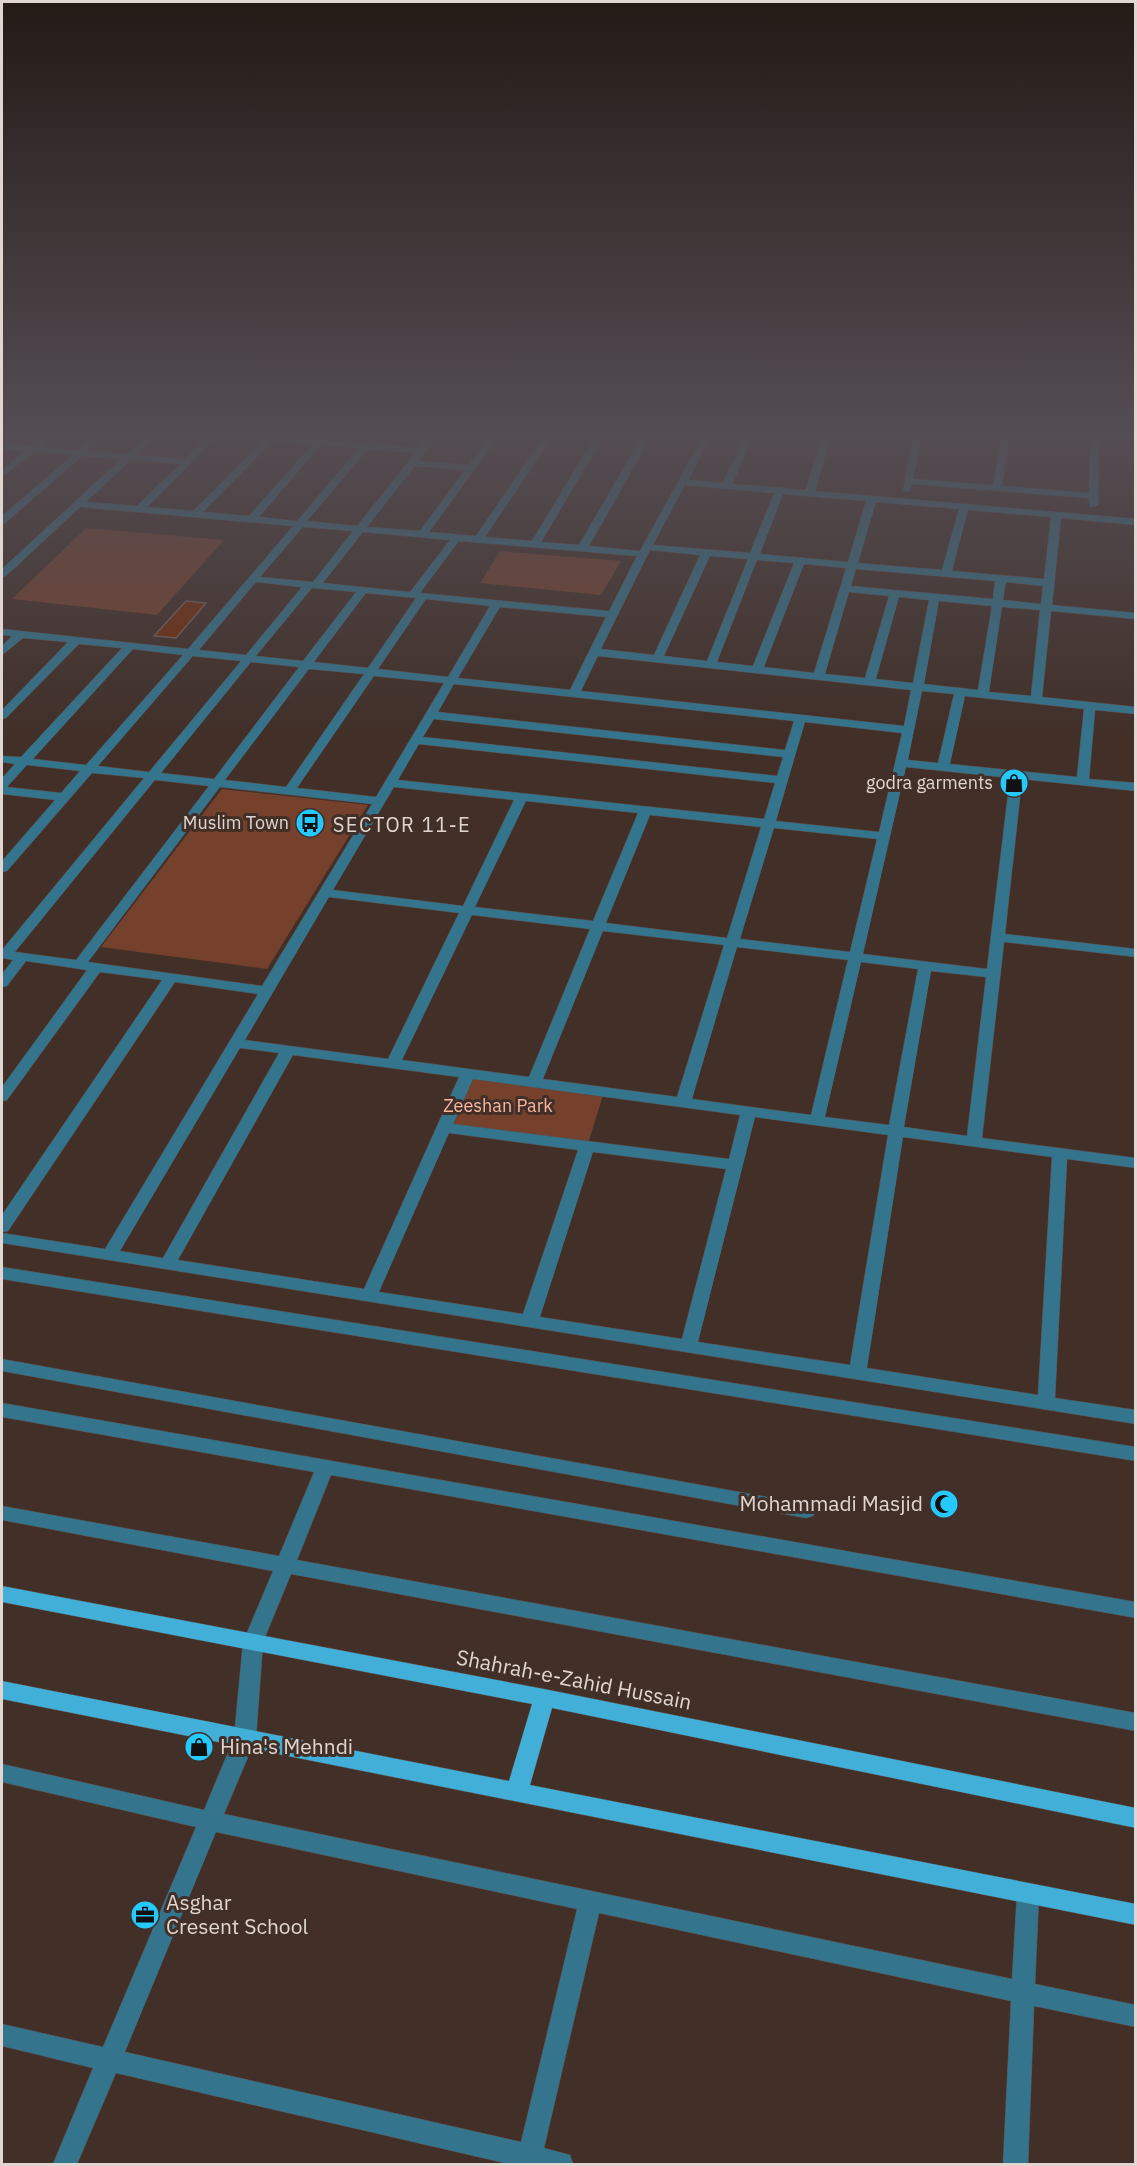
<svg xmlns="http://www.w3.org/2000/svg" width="1137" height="2166" font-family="'IBM Plex Sans',sans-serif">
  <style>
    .green { fill: #75412d }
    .building { fill: #722b0b; stroke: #735e57; stroke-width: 1.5 }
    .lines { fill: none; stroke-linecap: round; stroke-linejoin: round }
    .minor-casing { stroke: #5e4d46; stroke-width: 1 }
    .major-casing { stroke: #5e4d46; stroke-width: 1 }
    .minor { fill: #34748d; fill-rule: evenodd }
    .major { fill: #41afd8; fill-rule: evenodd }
    .labels { text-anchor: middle; stroke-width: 6; stroke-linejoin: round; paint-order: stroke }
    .poi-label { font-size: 18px; fill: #e0d5d0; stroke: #412f28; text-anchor: end }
    .park-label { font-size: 18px; fill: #f8b79f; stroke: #412f28 }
    .neighbourhood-label { font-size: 20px; letter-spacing: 1.5px; fill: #e0d5d0; stroke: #412f28 }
    .near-poi-label { font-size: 21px; fill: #e0d5d0; stroke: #412f28; text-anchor: start }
    .near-street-label { font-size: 21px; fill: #e0d5d0; stroke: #412f28 }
  </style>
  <rect width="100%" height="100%" fill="#412f28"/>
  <g class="green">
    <polygon points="86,528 224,540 157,615 12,599"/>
    <polygon points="500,551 621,561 601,595 480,583"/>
    <polygon points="222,789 368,805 267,969 101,947"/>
    <polygon points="468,1074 604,1092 587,1147 444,1128"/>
  </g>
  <polygon class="building" points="186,601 206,603 176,638 154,636"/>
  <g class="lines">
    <g class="minor-casing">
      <g id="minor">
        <path d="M 45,433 L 55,433 L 40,447 L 78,450 L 97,433 L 107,433 L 88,451 L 127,454 L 150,433 L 159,433 L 137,455 L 185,459 L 211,433 L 268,436 L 277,433 L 277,436 L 317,440 L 323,435 L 327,438 L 326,440 L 363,443 L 372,433 L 381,433 L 372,444 L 419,448 L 431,433 L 440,433 L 419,461 L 469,465 L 492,433 L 501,433 L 429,532 L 476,536 L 546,433 L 555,433 L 485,537 L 532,541 L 597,433 L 606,433 L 541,542 L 579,545 L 644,433 L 653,433 L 589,546 L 640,551 L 702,438 L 663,436 L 659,433 L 713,433 L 688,480 L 723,483 L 746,433 L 755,433 L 732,484 L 806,490 L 823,433 L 832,433 L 815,491 L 1136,519 L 1136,525 L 1061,518 L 1052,605 L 1136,613 L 1136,619 L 1051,611 L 1042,697 L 1136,707 L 1136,714 L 1095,710 L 1089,779 L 1136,783 L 1136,791 L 1022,779 L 1005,934 L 1136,949 L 1136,957 L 1004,942 L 982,1138 L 1136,1158 L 1136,1168 L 1067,1159 L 1055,1398 L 1136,1410 L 1136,1424 L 2,1243 L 2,1233 L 105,1249 L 258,994 L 175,982 L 8,1231 L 2,1232 L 2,1215 L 162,980 L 100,972 L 7,1100 L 2,1101 L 2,1087 L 87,970 L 26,961 L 7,986 L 2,987 L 2,974 L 13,960 L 2,958 L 2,950 L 144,778 L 92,773 L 7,871 L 2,872 L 2,861 L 55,800 L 2,794 L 2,778 L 15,764 L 2,762 L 2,756 L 21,757 L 122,648 L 79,644 L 6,718 L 2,719 L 2,710 L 68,642 L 23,638 L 2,655 L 2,646 L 12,636 L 2,635 L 2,629 L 188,649 L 293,526 L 80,507 L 6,576 L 2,577 L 2,569 L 121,459 L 82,456 L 5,523 L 2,524 L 2,516 L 73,455 L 34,452 L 2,477 L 2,470 L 24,451 L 2,449 L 2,443 L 30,446 ZM 217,437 L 263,441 L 193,511 L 147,507 ZM 273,441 L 312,445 L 249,516 L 203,512 ZM 321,445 L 359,448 L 297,521 L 259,517 ZM 368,449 L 415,453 L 357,526 L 307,521 ZM 131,460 L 180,464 L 137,506 L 86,502 ZM 415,466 L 465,470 L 420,531 L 367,527 ZM 685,485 L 774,493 L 750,553 L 653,545 ZM 783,494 L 866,501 L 848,562 L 760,554 ZM 876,502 L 959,509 L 942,570 L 858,563 ZM 968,510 L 1051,517 L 1044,579 L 952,571 ZM 303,527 L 353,531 L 313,582 L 260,577 ZM 363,532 L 450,540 L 410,592 L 323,583 ZM 459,541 L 637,556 L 609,611 L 420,593 ZM 650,550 L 700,555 L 654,655 L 601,649 ZM 710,556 L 748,559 L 707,661 L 664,656 ZM 757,560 L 794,563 L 753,666 L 717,662 ZM 804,564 L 846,568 L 814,673 L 764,667 ZM 856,569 L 995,581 L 993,599 L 851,586 ZM 256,582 L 302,587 L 246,655 L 199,650 ZM 1006,582 L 1043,586 L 1041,604 L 1003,600 ZM 312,588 L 356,592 L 303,661 L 256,656 ZM 849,592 L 889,596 L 865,678 L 825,674 ZM 366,593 L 416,598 L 368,668 L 314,662 ZM 899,597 L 929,600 L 913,683 L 876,679 ZM 426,599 L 490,606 L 448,677 L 378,669 ZM 939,601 L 992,606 L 978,690 L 924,684 ZM 500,607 L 606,617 L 570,690 L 458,678 ZM 1002,607 L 1040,610 L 1031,696 L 989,692 ZM 133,649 L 183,655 L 86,765 L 33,759 ZM 193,656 L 241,661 L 149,772 L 98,766 ZM 598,656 L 911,690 L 904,726 L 581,691 ZM 251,662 L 299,667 L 214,779 L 161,773 ZM 309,669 L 364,674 L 286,787 L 225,780 ZM 374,676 L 444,683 L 376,797 L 297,788 ZM 454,684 L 794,721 L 785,750 L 438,712 ZM 922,691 L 954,694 L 938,763 L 908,760 ZM 965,696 L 1084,709 L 1077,777 L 950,764 ZM 434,719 L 783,757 L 777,776 L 423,737 ZM 805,722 L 902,733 L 879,832 L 776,821 ZM 419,744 L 775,783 L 764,819 L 398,780 ZM 27,765 L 80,771 L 61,793 L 7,787 ZM 906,767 L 1010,778 L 987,969 L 863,954 ZM 155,780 L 209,786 L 76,960 L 15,952 ZM 220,787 L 372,804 L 262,986 L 88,962 ZM 394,787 L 514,800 L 463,906 L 333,890 ZM 526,801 L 638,813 L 593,921 L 475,907 ZM 650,815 L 761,827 L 727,938 L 606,923 ZM 774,828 L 877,839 L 850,952 L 740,939 ZM 329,897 L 459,913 L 388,1059 L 245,1040 ZM 472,915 L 590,929 L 529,1077 L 402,1060 ZM 603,931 L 724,945 L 677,1097 L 543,1079 ZM 737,947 L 848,960 L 811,1115 L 692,1099 ZM 861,962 L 918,969 L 889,1125 L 825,1117 ZM 931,971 L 986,977 L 967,1136 L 904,1127 ZM 240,1048 L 279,1053 L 163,1258 L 120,1251 ZM 293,1055 L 459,1077 L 364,1289 L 178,1260 ZM 473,1079 L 740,1115 L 729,1159 L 453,1124 ZM 755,1117 L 888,1135 L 850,1365 L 698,1342 ZM 449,1133 L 578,1150 L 523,1314 L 379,1292 ZM 903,1137 L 1052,1157 L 1038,1395 L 867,1368 ZM 593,1152 L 726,1169 L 682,1339 L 540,1317 Z"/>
        <polygon points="914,433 922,433 913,479 993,485 1002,433 1010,433 1002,486 1089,493 1091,433 1099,433 1098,505 1090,507 1088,498 912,484 909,491 903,491"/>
        <polygon points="2,1267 1136,1447 1136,1461 2,1279"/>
        <polygon points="2,1359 806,1504 813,1506 816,1511 813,1516 806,1518 2,1371"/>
        <path d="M 2,1403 L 1136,1602 L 1136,1618 L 331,1475 L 297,1560 L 1136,1713 L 1136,1731 L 291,1574 L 263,1642 L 256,1738 L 224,1814 L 1012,1979 L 1017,1894 L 1020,1887 L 1028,1884 L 1036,1887 L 1039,1894 L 1035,1984 L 1136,2005 L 1136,2027 L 1034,2006 L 1028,2164 L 1003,2164 L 1011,2001 L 599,1913 L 544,2148 L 570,2155 L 573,2164 L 509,2164 L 116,2073 L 77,2164 L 53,2164 L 93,2068 L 2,2046 L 2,2024 L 103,2047 L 196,1827 L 2,1782 L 2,1764 L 204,1810 L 234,1738 L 243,1642 L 273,1571 L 2,1520 L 2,1506 L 279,1556 L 314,1472 L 2,1417 ZM 216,1832 L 577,1909 L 521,2142 L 125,2052 Z"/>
      </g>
    </g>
    <g class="major-casing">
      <g id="major">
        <polygon points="1102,433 1136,433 1136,439"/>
        <polygon points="2,1586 544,1689 1136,1808 1136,1828 552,1708 530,1785 1136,1904 1136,1925 2,1699 2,1681 509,1781 532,1704 2,1602"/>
      </g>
    </g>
    <use href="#minor" class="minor"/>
    <use href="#major" class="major"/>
  </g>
  <linearGradient id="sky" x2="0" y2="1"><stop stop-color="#241a16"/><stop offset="0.59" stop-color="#544d53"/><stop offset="1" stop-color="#544d53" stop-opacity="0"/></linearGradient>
  <rect width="1137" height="736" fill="url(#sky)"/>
  <defs>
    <g id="shop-disc" transform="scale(1.5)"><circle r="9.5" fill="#24c9fe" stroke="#412f28"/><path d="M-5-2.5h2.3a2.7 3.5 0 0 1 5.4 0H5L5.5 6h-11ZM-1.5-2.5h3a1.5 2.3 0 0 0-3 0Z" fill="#111"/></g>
    <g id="bus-disc" transform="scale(1.5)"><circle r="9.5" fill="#24c9fe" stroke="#412f28"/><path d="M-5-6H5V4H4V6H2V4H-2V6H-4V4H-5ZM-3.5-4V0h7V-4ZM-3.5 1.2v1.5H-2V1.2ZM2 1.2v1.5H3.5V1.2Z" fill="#111"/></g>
    <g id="mosque-disc" transform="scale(1.5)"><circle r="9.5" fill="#24c9fe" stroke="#412f28"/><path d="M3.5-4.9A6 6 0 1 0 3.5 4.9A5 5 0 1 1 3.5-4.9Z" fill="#111"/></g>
    <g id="office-disc" transform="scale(1.5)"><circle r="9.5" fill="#24c9fe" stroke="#412f28"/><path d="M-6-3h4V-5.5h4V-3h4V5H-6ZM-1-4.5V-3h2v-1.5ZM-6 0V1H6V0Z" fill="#111"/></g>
  </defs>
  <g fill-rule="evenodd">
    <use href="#shop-disc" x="1014" y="783"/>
    <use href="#bus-disc" x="310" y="823"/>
    <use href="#mosque-disc" x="944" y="1504"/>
    <use href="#shop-disc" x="199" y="1747"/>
    <use href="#office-disc" x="145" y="1915"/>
  </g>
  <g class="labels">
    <g class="poi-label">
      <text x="993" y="789">godra garments</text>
      <text x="289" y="829">Muslim Town</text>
    </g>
    <g class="park-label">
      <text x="498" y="1112">Zeeshan Park</text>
    </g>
    <g class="neighbourhood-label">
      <text x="402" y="832">SECTOR 11-E</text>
    </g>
    <g class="near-poi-label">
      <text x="923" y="1511" text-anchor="end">Mohammadi Masjid</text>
      <text x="220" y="1754">Hina's Mehndi</text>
      <text x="166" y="1910">Asghar<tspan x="166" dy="24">Cresent School</tspan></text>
    </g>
    <g class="near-street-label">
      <text transform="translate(574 1680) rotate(11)" y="7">Shahrah-e-Zahid Hussain</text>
    </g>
  </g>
  <rect width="1137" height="2166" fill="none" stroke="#e0d5d0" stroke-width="6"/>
</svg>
